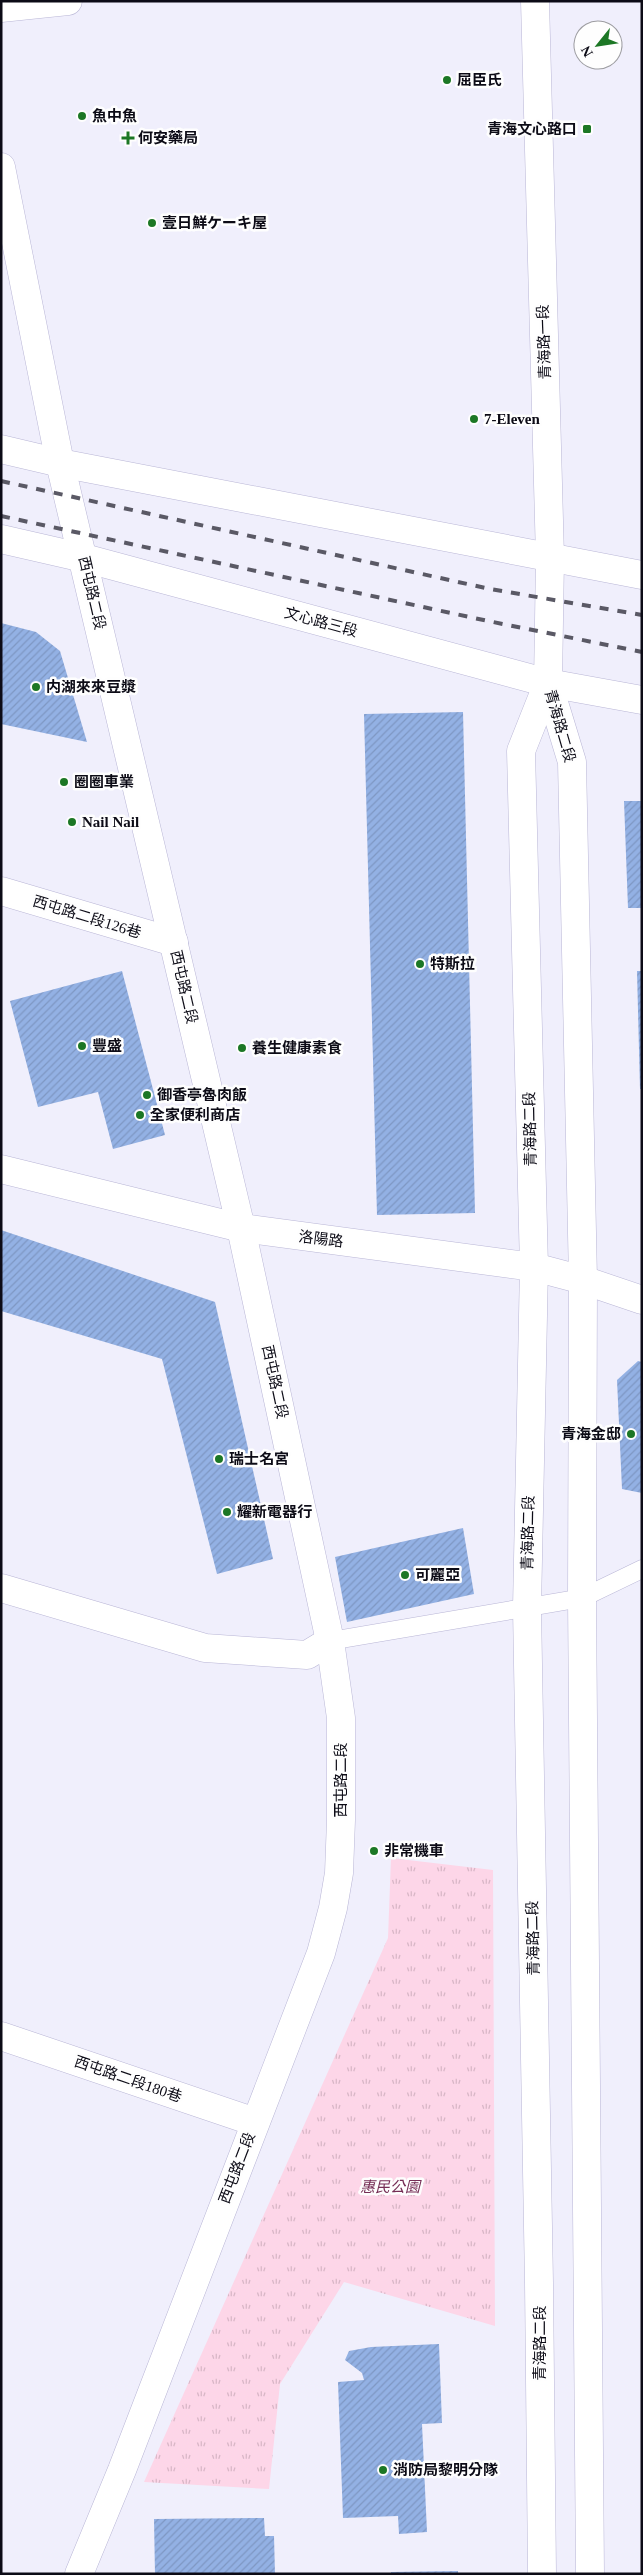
<svg xmlns="http://www.w3.org/2000/svg" width="643" height="2575" font-family="'Times New Roman','Noto Sans TC','Noto Sans JP',serif">
  <style>
    .grass { fill: url(#grass-tufts) }
    .building { fill: url(#building-hatch) }
    .lines { fill: none; stroke-linecap: round; stroke-linejoin: round }
    .lane-casing { stroke: #b9b6d6; stroke-width: 19 }
    .street-casing { stroke: #b9b6d6; stroke-width: 29 }
    .secondary-casing { stroke: #b9b6d6; stroke-width: 29 }
    .lane { stroke: #fff; stroke-width: 18 }
    .street { stroke: #fff; stroke-width: 28 }
    .secondary { stroke: #fff; stroke-width: 28 }
    .rail { stroke: #5a5965; stroke-width: 4; stroke-dasharray: 9 9; stroke-linecap: butt }
    .poi-dot { fill: #1c7725; stroke: #fefefe; stroke-width: 2 }
    .labels { text-anchor: middle; stroke-width: 5; stroke-linejoin: round; paint-order: stroke }
    .poi-label { font-size: 15px; font-weight: bold; fill: #0c0b16; stroke: #fefefe; text-anchor: start }
    .street-label { font-size: 15px; fill: #0c0b16; stroke: #fefefe }
    .park-label { font-size: 15px; font-style: italic; fill: #752d55; stroke: #fefefe }
  </style>
  <defs>
    <pattern id="grass-tufts" width="24" height="20" patternUnits="userSpaceOnUse" patternTransform="scale(1.25)"><rect width="24" height="20" fill="#fdd6e8"/><path d="M3 7l-1-3M5 7V3M7 7l1-3M15 17l-1-3M17 17v-4M19 17l1-3" fill="none" stroke="#d8b6c6"/></pattern>
    <pattern id="building-hatch" width="6" height="6" patternUnits="userSpaceOnUse" patternTransform="scale(1.25)"><rect width="6" height="6" fill="#93b1e4"/><path d="M-1 1l2-2M0 6l6-6M5 7l2-2" fill="none" stroke="#7e97c3"/></pattern>
  </defs>
  <rect width="100%" height="100%" fill="#f0effc"/>
  <polygon class="grass" points="391,1858 493,1870 495,2326 344,2282 280,2384 269,2489 144,2482 388,1938"/>
  <g class="building">
    <polygon points="1,623 36,632 60,651 87,742 1,724"/>
    <polygon points="463,712 475,1213 377,1215 364,714"/>
    <polygon points="624,801 642,801 642,908 628,908"/>
    <polygon points="122,971 165,1135 113,1149 98,1092 38,1107 10,1001"/>
    <polygon points="637,971 642,971 642,1089 640,1089"/>
    <polygon points="1,1230 215,1302 273,1559 217,1574 162,1359 1,1311"/>
    <polygon points="638,1361 642,1362 642,1493 622,1489 617,1380"/>
    <polygon points="463,1528 474,1594 347,1622 335,1557"/>
    <polygon points="439,2344 442,2423 422,2424 427,2532 399,2534 398,2516 343,2518 338,2382 364,2380 362,2373 345,2360 349,2351 371,2347"/>
    <polygon points="264,2518 265,2536 274,2536 275,2574 155,2574 154,2519"/>
    <polygon points="458,2571 458,2574 391,2574 391,2572"/>
  </g>
  <g class="lines">
    <g class="lane-casing">
      <polyline id="lane" points="330,1641 582,1598 642,1569"/>
    </g>
    <g class="street-casing">
      <g id="street">
        <polyline points="1,8 68,1"/>
        <polyline points="1,891 174,942"/>
        <polyline points="1,1169 241,1228 534,1267 583,1280 642,1300"/>
        <polyline points="1,1588 205,1648 307,1655 330,1641"/>
        <polyline points="1,2036 255,2122"/>
      </g>
    </g>
    <g class="secondary-casing">
      <g id="secondary">
        <polyline points="535,1 550,558 548,683 572,762 583,1280 582,1598 590,2574"/>
        <polyline points="1,167 60,463 241,1228 330,1641 341,1718 341,1820 339,1873 333,1908 321,1953 122,2470 79,2574"/>
        <polyline points="1,449 60,463 642,575"/>
        <polyline points="1,539 84,558 548,683 642,700"/>
        <polyline points="542,2574 539,2283 527,1608 534,1267 521,751 548,683"/>
      </g>
    </g>
    <use href="#lane" class="lane"/>
    <use href="#street" class="street"/>
    <use href="#secondary" class="secondary"/>
    <g class="rail">
      <polyline points="1,481 490,589 642,615"/>
      <polyline points="1,516 488,621 642,652"/>
    </g>
  </g>
  <g class="poi-dot">
    <circle cx="447" cy="80" r="5"/>
    <circle cx="82" cy="116" r="5"/>
    <rect x="582" y="124" width="10" height="10" rx="2.5"/>
    <path d="M125.5 130.5h5v5h5v5h-5v5h-5v-5h-5v-5h5z"/>
    <circle cx="152" cy="223" r="5"/>
    <circle cx="474" cy="419" r="5"/>
    <circle cx="36" cy="687" r="5"/>
    <circle cx="64" cy="782" r="5"/>
    <circle cx="72" cy="822" r="5"/>
    <circle cx="420" cy="964" r="5"/>
    <circle cx="82" cy="1046" r="5"/>
    <circle cx="242" cy="1048" r="5"/>
    <circle cx="147" cy="1095" r="5"/>
    <circle cx="140" cy="1115" r="5"/>
    <circle cx="631" cy="1434" r="5"/>
    <circle cx="219" cy="1459" r="5"/>
    <circle cx="227" cy="1512" r="5"/>
    <circle cx="405" cy="1575" r="5"/>
    <circle cx="374" cy="1851" r="5"/>
    <circle cx="383" cy="2470" r="5"/>
  </g>
  <g class="labels">
    <g class="poi-label">
      <text x="457" y="85">屈臣氏</text>
      <text x="92" y="121">魚中魚</text>
      <text x="577" y="134" text-anchor="end">青海文心路口</text>
      <text x="138" y="143">何安藥局</text>
      <text x="162" y="228">壹日鮮ケーキ屋</text>
      <text x="484" y="424">7-Eleven</text>
      <text x="46" y="692">内湖來來豆漿</text>
      <text x="74" y="787">圈圈車業</text>
      <text x="82" y="827">Nail Nail</text>
      <text x="430" y="969">特斯拉</text>
      <text x="92" y="1051">豐盛</text>
      <text x="252" y="1053">養生健康素食</text>
      <text x="157" y="1100">御香亭魯肉飯</text>
      <text x="150" y="1120">全家便利商店</text>
      <text x="621" y="1439" text-anchor="end">青海金邸</text>
      <text x="229" y="1464">瑞士名宮</text>
      <text x="237" y="1517">耀新電器行</text>
      <text x="415" y="1580">可麗亞</text>
      <text x="384" y="1856">非常機車</text>
      <text x="393" y="2475">消防局黎明分隊</text>
    </g>
    <g class="street-label">
      <text transform="translate(544 342) rotate(-92)" y="5">青海路一段</text>
      <text transform="translate(92 593) rotate(77)" y="5">西屯路二段</text>
      <text transform="translate(321 622) rotate(15)" y="5">文心路三段</text>
      <text transform="translate(560 726) rotate(74)" y="5">青海路二段</text>
      <text transform="translate(87 917) rotate(17)" y="5">西屯路二段126巷</text>
      <text transform="translate(184 987) rotate(77)" y="5">西屯路二段</text>
      <text transform="translate(530 1129) rotate(-91)" y="5">青海路二段</text>
      <text transform="translate(321 1239) rotate(7)" y="5">洛陽路</text>
      <text transform="translate(275 1382) rotate(78)" y="5">西屯路二段</text>
      <text transform="translate(528 1533) rotate(-89)" y="5">青海路二段</text>
      <text transform="translate(341 1780) rotate(-90)" y="5">西屯路二段</text>
      <text transform="translate(533 1938) rotate(-91)" y="5">青海路二段</text>
      <text transform="translate(128 2079) rotate(19)" y="5">西屯路二段180巷</text>
      <text transform="translate(237 2168) rotate(-69)" y="5">西屯路二段</text>
      <text transform="translate(540 2343) rotate(-90)" y="5">青海路二段</text>
    </g>
    <g class="park-label">
      <text x="390" y="2192">惠民公園</text>
    </g>
  </g>
  <rect width="643" height="2575" fill="none" stroke="#0c0b16" stroke-width="5"/>
  <g transform="translate(598 45) rotate(240)"><circle r="24" fill="#fefefe" stroke="#9d9da1"/>
  <path d="M0-4L9 19L0 12L-9 19Z" fill="#1c7725"/>
  <text y="-8" font-size="14" font-weight="bold" text-anchor="middle" fill="#0c0b16">N</text>
  </g>
</svg>
